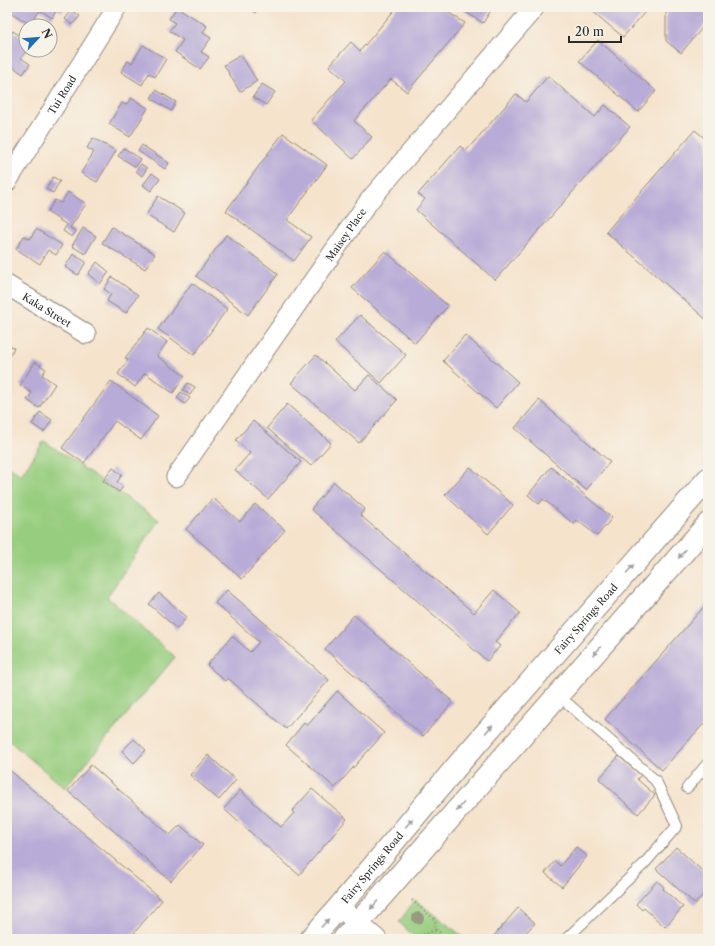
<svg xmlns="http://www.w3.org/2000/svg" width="715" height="946" font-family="'Libre Caslon Text',serif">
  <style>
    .green { fill: #97cd7f; stroke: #617c55 }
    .building { fill: #b8abd7 }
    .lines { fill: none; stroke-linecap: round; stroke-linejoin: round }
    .lane-casing { stroke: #90877c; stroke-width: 12 }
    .street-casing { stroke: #90877c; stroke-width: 21 }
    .highway-casing { stroke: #90877c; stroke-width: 24 }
    .path { stroke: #90877c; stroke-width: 2.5; stroke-dasharray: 1 3; stroke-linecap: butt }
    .lane { stroke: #fff; stroke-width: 10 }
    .street { stroke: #fff; stroke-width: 19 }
    .highway { stroke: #fff; stroke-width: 22 }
    .tree { fill: #989981 }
    .oneway { fill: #a0a0a0 }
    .labels { text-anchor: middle; stroke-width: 3; stroke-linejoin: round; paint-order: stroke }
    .street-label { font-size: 10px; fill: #2b2b2b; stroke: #f7f3e8 }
  </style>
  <rect width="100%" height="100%" fill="#f7f3e8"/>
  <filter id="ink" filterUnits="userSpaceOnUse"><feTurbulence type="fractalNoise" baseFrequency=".025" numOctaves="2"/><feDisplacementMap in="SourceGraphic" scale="8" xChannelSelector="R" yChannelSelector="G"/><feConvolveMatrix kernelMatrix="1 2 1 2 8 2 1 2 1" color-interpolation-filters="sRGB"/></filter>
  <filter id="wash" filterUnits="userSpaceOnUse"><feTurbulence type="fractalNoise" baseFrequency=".012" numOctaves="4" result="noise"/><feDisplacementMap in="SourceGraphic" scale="16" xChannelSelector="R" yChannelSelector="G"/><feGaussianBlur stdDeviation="0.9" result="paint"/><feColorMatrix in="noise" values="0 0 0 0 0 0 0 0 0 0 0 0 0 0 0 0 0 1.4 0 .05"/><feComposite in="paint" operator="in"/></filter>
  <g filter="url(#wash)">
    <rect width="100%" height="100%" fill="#f5e3cc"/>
    <g class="green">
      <polygon points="44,441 159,520 107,597 175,657 65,788 7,739 7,466 21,475"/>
      <polygon points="415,900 466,939 436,939 432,936 425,939 417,939 399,922"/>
    </g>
    <g id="blocks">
      <g class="building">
        <polygon points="7,7 65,7 62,12 57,9 52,18 40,10 31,25 7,10"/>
        <polygon points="177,7 207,26 203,33 211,38 201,52 209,57 200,69 175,52 183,40 169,31 175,23 169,19"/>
        <polygon points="248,7 260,7 256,13"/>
        <polygon points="397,7 440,7 465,23 407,92 391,79 354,121 372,137 353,159 311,120 346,81 329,66 351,42 360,51"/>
        <polygon points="458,7 493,7 483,23"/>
        <polygon points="594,7 639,7 645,12 623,37 591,10"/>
        <polygon points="666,7 708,7 708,21 681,53 666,41"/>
        <polygon points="72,10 80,16 72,25 65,19"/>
        <polygon points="13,31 26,40 27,50 21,58 30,64 23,74 7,63 7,40"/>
        <polygon points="598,40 656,91 638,112 579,61"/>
        <polygon points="143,45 166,59 155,77 149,73 142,85 121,72 128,61 132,63"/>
        <polygon points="241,55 257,81 240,92 224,65"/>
        <polygon points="548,76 595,117 605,105 630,127 495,280 416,210 425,199 418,194 460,146 466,151 516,94 526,102"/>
        <polygon points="262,84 275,92 266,105 253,97"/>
        <polygon points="156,90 176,102 171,111 151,98"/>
        <polygon points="131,98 148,108 130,137 109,124 122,103 126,105"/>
        <polygon points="695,130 708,141 708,321 606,232"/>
        <polygon points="283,133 327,165 287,220 311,237 294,261 226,211"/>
        <polygon points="93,138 116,151 97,182 81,173 94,152 87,148"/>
        <polygon points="142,145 169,163 165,169 138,151"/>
        <polygon points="124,148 141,159 136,167 118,156"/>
        <polygon points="141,164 147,168 142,176 136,171"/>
        <polygon points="152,173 160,179 151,191 143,185"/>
        <polygon points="53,177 60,181 53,193 46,189"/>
        <polygon points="68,192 86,204 70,228 76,231 72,237 63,231 67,225 47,212 55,200 61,203"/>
        <polygon points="158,196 185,213 174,232 146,215"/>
        <polygon points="112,227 155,254 145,269 102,243"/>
        <polygon points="83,228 96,236 85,254 72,246"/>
        <polygon points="36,229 62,245 56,255 48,250 40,264 16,249 24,236 30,239"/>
        <polygon points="226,235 278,274 248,315 196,276"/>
        <polygon points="385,251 448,306 415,343 352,288"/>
        <polygon points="73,254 86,262 78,275 65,267"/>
        <polygon points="97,262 109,272 100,284 88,274"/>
        <polygon points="112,277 138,295 126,313 107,301 111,294 104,289"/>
        <polygon points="192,283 227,309 194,355 158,329"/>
        <polygon points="360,315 406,355 381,383 335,342"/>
        <polygon points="148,328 167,342 157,356 185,376 173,393 145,373 135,387 118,374 128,360 125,358"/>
        <polygon points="465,335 518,382 496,408 443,361"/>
        <polygon points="7,344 14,348 7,360"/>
        <polygon points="316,355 355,390 369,375 397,400 359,443 291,383"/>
        <polygon points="35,362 46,369 42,375 55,384 39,408 27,400 32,393 20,385"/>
        <polygon points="111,381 158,416 141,440 115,421 84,463 62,448"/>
        <polygon points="188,383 195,387 190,395 183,390"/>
        <polygon points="181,392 190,398 185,404 177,398"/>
        <polygon points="539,400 610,462 586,490 515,428"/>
        <polygon points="287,404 331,443 311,466 267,428"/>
        <polygon points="40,412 52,420 44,432 32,424"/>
        <polygon points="253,421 301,462 268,499 235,470 250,453 236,440"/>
        <polygon points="470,467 513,505 488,534 445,495"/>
        <polygon points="551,467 612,518 597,536 577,520 574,524 543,499 539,504 528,495"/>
        <polygon points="113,468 122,475 117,482 123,487 119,492 103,481"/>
        <polygon points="334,482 365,509 360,515 474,613 494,590 520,613 495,642 500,646 487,661 311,509"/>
        <polygon points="213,498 240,522 255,504 285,530 242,579 186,529"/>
        <polygon points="227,590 329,680 286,729 228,678 225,681 207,665 232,636 250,652 259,642 215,603"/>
        <polygon points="159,593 187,617 177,629 149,604"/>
        <polygon points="708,602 708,719 662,770 605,719"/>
        <polygon points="354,615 453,702 423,736 325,649"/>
        <polygon points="337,691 384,733 335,788 286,745 304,723 307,726"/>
        <polygon points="134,739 146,750 134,763 122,751"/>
        <polygon points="208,755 236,780 219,800 190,775"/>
        <polygon points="619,756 641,775 637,779 655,795 638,814 599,779"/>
        <polygon points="91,765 170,835 180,825 203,845 171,881 68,791"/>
        <polygon points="7,768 162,900 129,939 7,939"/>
        <polygon points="312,789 347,819 299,875 224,809 240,790 281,827 294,813 292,811"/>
        <polygon points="576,847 587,856 562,887 545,873 555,861 560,866"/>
        <polygon points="676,847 708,876 708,889 695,904 656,869"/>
        <polygon points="657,881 664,887 663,889 683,907 665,927 644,908 642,910 636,904"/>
        <polygon points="518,908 535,923 520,939 493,939 492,938"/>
      </g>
    </g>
  </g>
  <g filter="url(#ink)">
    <use href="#blocks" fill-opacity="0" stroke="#90877c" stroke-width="1"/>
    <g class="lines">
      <g class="lane-casing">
        <g id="lane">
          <polyline points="558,695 656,781 677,826 644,864 566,939"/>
          <polyline points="687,788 708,763"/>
        </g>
      </g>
      <g class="street-casing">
        <g id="street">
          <path id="s1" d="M 7,182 L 117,7"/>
          <path id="s2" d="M 7,285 L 86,334"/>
          <path id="s3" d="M 176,477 L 369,201 L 535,7"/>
          <polyline points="339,907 377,939"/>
        </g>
      </g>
      <g class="highway-casing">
        <g id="highway">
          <path id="s4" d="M 311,939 L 339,907 L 463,759 L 708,479"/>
          <polyline points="344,939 708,524"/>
        </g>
      </g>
      <g class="path">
        <polyline points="412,900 435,920 436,930 449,939"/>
        <polyline points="412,939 436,930"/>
      </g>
      <use href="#lane" class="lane"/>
      <use href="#street" class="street"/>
      <use href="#highway" class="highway"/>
    </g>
    <circle class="tree" cx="418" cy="918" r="6"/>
    <defs><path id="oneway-solid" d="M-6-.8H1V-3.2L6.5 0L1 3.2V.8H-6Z"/></defs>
    <g class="oneway">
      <use href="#oneway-solid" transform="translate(682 554) rotate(131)"/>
      <use href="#oneway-solid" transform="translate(630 569) rotate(-49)"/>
      <use href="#oneway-solid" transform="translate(597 651) rotate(131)"/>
      <use href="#oneway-solid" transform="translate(489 729) rotate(-49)"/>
      <use href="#oneway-solid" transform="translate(460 807) rotate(131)"/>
      <use href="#oneway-solid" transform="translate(409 823) rotate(-50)"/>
      <use href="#oneway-solid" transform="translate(374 905) rotate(131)"/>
      <use href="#oneway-solid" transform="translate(325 923) rotate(-48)"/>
    </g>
  </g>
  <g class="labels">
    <g class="street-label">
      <text dy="4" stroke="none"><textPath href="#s1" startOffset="103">Tui Road</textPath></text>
      <text dy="4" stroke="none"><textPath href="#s3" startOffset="296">Maisey Place</textPath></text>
      <text dy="4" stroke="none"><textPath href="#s2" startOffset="47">Kaka Street</textPath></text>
      <text dy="4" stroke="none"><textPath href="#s4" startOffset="422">Fairy Springs Road</textPath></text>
      <text dy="4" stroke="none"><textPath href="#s4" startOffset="94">Fairy Springs Road</textPath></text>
    </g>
  </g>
  <rect width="715" height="946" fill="none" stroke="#f7f3e8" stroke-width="24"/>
  <g transform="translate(38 38) rotate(64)"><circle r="19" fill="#f7f3e8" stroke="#a5a39c"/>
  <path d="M0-3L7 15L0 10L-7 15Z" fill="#1f6fb2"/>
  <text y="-6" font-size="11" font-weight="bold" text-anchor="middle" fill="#2b2b2b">N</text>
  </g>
  <path d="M569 36v6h52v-6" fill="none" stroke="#2b2b2b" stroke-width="2"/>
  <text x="575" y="36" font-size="12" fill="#2b2b2b" stroke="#f7f3e8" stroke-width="3" paint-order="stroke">20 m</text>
</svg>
